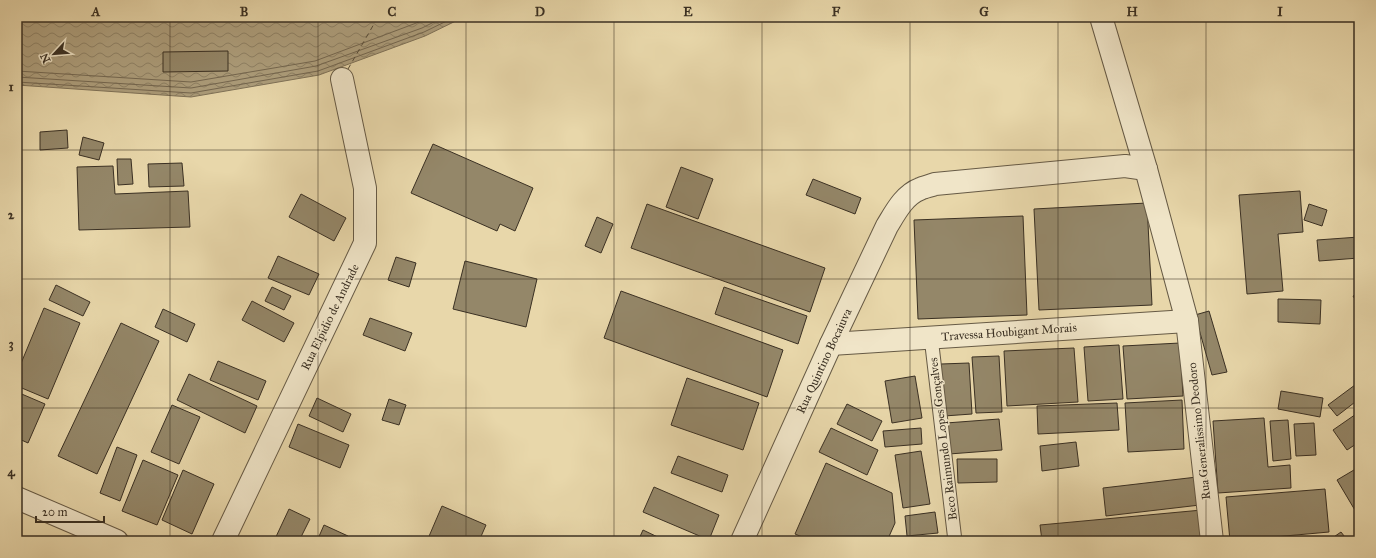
<svg xmlns="http://www.w3.org/2000/svg" width="1376" height="558" font-family="'IM FELL Great Primer',serif">
  <style>
    .water { fill: url(#water-waves); stroke: #7f7258 }
    .lines { fill: none; stroke-linecap: round; stroke-linejoin: round }
    .shore { stroke: #746750; stroke-width: 1 }
    .ferry { stroke: #574c39; stroke-width: 1; stroke-dasharray: 5 4; stroke-linecap: butt }
    .building { fill: #948769; stroke: #3a3023 }
    .lane-casing { stroke: #665a45; stroke-width: 15 }
    .street-casing { stroke: #665a45; stroke-width: 24 }
    .lane { stroke: #f0e5c8; stroke-width: 13 }
    .street { stroke: #f0e5c8; stroke-width: 22 }
    .grid { fill: none; stroke: #3a3023; stroke-width: 1; stroke-opacity: 0.55 }
    .labels { text-anchor: middle; stroke-width: 3; stroke-linejoin: round; paint-order: stroke }
    .street-label { font-size: 12px; fill: #3a3023; stroke: #f0e5c8 }
    .neatline { fill: none; stroke: #3a3023; stroke-width: 1.5 }
    .grid-label { font-size: 13px; text-anchor: middle; font-weight: bold; fill: #3a3023 }
  </style>
  <defs>
    <pattern id="water-waves" width="16" height="10" patternUnits="userSpaceOnUse"><rect width="16" height="10" fill="#ad9e7c"/><path d="M0 5q4-4 8 0t8 0" fill="none" stroke="#8e8165"/></pattern>
  </defs>
  <rect width="100%" height="100%" fill="#e8d7aa"/>
  <filter id="stains"><feTurbulence type="fractalNoise" baseFrequency=".005" numOctaves="4"/><feColorMatrix values="0 0 0 0 .2 0 0 0 0 .09 0 0 0 0 .02 0 0 0 .5 -.17"/></filter>
  <radialGradient id="worn" r=".72"><stop offset=".6" stop-color="#630" stop-opacity="0"/><stop offset="1" stop-color="#630" stop-opacity=".3"/></radialGradient>
  <polygon class="water" points="17,17 464,17 425,36 319,75 191,97 17,85"/>
  <g class="lines">
    <g class="shore">
      <polyline points="17,71 191,82 315,61 419,22 430,17"/>
      <polyline points="17,77 191,88 316,66 422,28 444,17"/>
      <polyline points="17,82 191,93 318,71 424,32 455,17"/>
    </g>
    <polyline class="ferry" points="348,69 378,17"/>
  </g>
  <g class="building">
    <polygon points="228,51 228,71 163,72 163,52"/>
    <polygon points="67,130 68,148 40,150 40,132"/>
    <polygon points="83,137 104,143 99,160 79,155"/>
    <polygon points="433,144 533,188 515,231 500,224 497,231 411,193"/>
    <polygon points="117,159 131,159 133,184 118,185"/>
    <polygon points="182,163 184,186 149,187 148,164"/>
    <polygon points="113,166 115,194 188,191 190,227 79,230 77,167"/>
    <polygon points="681,167 713,179 698,219 666,207"/>
    <polygon points="813,179 861,198 855,214 806,195"/>
    <polygon points="1300,191 1303,232 1278,234 1283,291 1247,294 1239,195"/>
    <polygon points="301,194 346,218 334,241 289,217"/>
    <polygon points="1147,203 1152,305 1039,310 1034,209"/>
    <polygon points="647,204 825,268 810,312 631,248"/>
    <polygon points="1309,204 1327,210 1322,226 1304,220"/>
    <polygon points="1023,216 1027,315 918,319 914,220"/>
    <polygon points="597,217 613,224 601,253 585,246"/>
    <polygon points="1359,237 1359,258 1319,261 1317,240"/>
    <polygon points="278,256 319,274 309,295 268,278"/>
    <polygon points="396,257 416,263 409,287 388,280"/>
    <polygon points="465,261 537,279 526,327 453,309"/>
    <polygon points="56,285 90,302 83,316 49,300"/>
    <polygon points="272,287 291,296 284,310 265,301"/>
    <polygon points="724,287 807,316 798,344 715,314"/>
    <polygon points="621,291 783,350 767,397 604,338"/>
    <polygon points="1359,293 1359,306 1353,296"/>
    <polygon points="1278,299 1321,300 1320,324 1278,322"/>
    <polygon points="252,301 294,323 284,342 242,320"/>
    <polygon points="44,308 80,323 48,399 17,386 17,373"/>
    <polygon points="163,309 195,324 187,342 155,327"/>
    <polygon points="1209,311 1227,372 1212,375 1195,315"/>
    <polygon points="370,318 412,333 405,351 363,335"/>
    <polygon points="121,323 159,341 97,474 58,456"/>
    <polygon points="1180,343 1183,396 1127,399 1123,346"/>
    <polygon points="1119,345 1123,399 1088,401 1084,347"/>
    <polygon points="1074,348 1078,402 1007,406 1004,351"/>
    <polygon points="999,356 1002,412 976,413 972,357"/>
    <polygon points="218,361 266,381 258,400 210,380"/>
    <polygon points="969,363 972,414 944,416 941,364"/>
    <polygon points="189,374 257,406 245,433 177,400"/>
    <polygon points="915,376 922,418 892,423 885,381"/>
    <polygon points="687,378 759,403 743,450 671,425"/>
    <polygon points="1359,382 1359,399 1337,416 1328,405"/>
    <polygon points="1281,391 1323,398 1320,417 1278,409"/>
    <polygon points="17,392 45,404 28,443 17,438"/>
    <polygon points="317,398 351,414 343,432 309,416"/>
    <polygon points="389,399 406,405 399,425 382,420"/>
    <polygon points="1182,400 1184,449 1128,452 1125,403"/>
    <polygon points="1117,403 1119,430 1038,434 1037,406"/>
    <polygon points="847,404 882,421 872,441 837,424"/>
    <polygon points="172,405 200,417 179,464 151,452"/>
    <polygon points="1359,412 1359,442 1347,450 1333,430"/>
    <polygon points="1264,418 1268,467 1290,465 1291,488 1218,493 1213,421"/>
    <polygon points="999,419 1002,450 949,454 946,423"/>
    <polygon points="1288,420 1291,459 1273,461 1270,421"/>
    <polygon points="1314,423 1316,455 1296,456 1294,424"/>
    <polygon points="298,424 349,445 340,468 289,447"/>
    <polygon points="831,428 878,450 867,475 819,452"/>
    <polygon points="921,428 922,444 885,447 883,431"/>
    <polygon points="1076,442 1079,466 1042,471 1040,446"/>
    <polygon points="117,447 137,455 120,501 100,493"/>
    <polygon points="921,451 930,504 903,508 895,455"/>
    <polygon points="678,456 728,475 722,492 671,473"/>
    <polygon points="957,459 997,459 997,482 958,483"/>
    <polygon points="143,460 178,475 157,525 122,511"/>
    <polygon points="826,463 892,493 895,523 887,541 812,541 795,534"/>
    <polygon points="1359,467 1359,517 1337,480"/>
    <polygon points="183,470 214,484 192,534 162,520"/>
    <polygon points="1197,477 1200,505 1106,516 1103,488"/>
    <polygon points="654,487 719,515 709,540 643,512"/>
    <polygon points="1325,489 1329,532 1230,541 1226,497"/>
    <polygon points="442,506 486,525 479,541 427,541"/>
    <polygon points="289,509 310,519 299,541 274,541"/>
    <polygon points="1202,510 1204,541 1042,541 1040,525"/>
    <polygon points="935,512 938,533 907,536 905,516"/>
    <polygon points="324,525 348,536 346,541 317,541"/>
    <polygon points="643,530 666,541 638,541"/>
    <polygon points="1341,532 1348,541 1328,541"/>
  </g>
  <g class="lines">
    <g class="lane-casing">
      <polyline id="lane" points="931,337 955,541"/>
    </g>
    <g class="street-casing">
      <g id="street">
        <polyline points="1101,17 1146,169 1187,321 1212,541"/>
        <polyline points="831,344 1187,321"/>
        <polyline points="17,498 117,541"/>
        <polyline points="223,541 365,243 365,188 342,79"/>
        <path d="M 742,541 L 831,344 L 887,226 C 895,213 904,195 920,189 C 924,187 930,186 935,184 L 1125,166 L 1146,169"/>
      </g>
    </g>
    <use href="#lane" class="lane"/>
    <use href="#street" class="street"/>
  </g>
  <path class="grid" d="M 170,17 L 170,541M 318,17 L 318,541M 466,17 L 466,541M 614,17 L 614,541M 762,17 L 762,541M 910,17 L 910,541M 1058,17 L 1058,541M 1206,17 L 1206,541M 17,150 L 1359,150M 17,279 L 1359,279M 17,408 L 1359,408"/>
  <g class="labels">
    <g class="street-label">
      <text transform="translate(330 317) rotate(-64)" y="4">Rua Elpidio de Andrade</text>
      <text transform="translate(1009 332) rotate(-4)" y="4">Travessa Houbigant Morais</text>
      <text transform="translate(824 361) rotate(-65)" y="4">Rua Quintino Bocaiuva</text>
      <text transform="translate(1199 431) rotate(-96)" y="4">Rua Generalissimo Deodoro</text>
      <text transform="translate(943 439) rotate(-97)" y="4">Beco Raimundo Lopes Gonçalves</text>
    </g>
  </g>
  <rect width="1376" height="558" fill="none" stroke="#e8d7aa" stroke-width="44"/>
  <g transform="translate(54 54) rotate(244)" stroke="#f0e5c8" stroke-width="3" paint-order="stroke">
  <path d="M0-3L7 15L0 10L-7 15Z" fill="#3a3023"/>
  <text y="-6" font-size="11" font-weight="bold" text-anchor="middle" fill="#3a3023">N</text>
  </g>
  <path d="M36 516v6h68v-6" fill="none" stroke="#3a3023" stroke-width="2"/>
  <text x="42" y="516" font-size="12" fill="#3a3023" stroke="#f0e5c8" stroke-width="3" paint-order="stroke">20 m</text>
  <rect x="22" y="22" width="1332" height="514" class="neatline"/>
  <g class="grid-label">
    <text x="96" y="16">A</text>
    <text x="244" y="16">B</text>
    <text x="392" y="16">C</text>
    <text x="540" y="16">D</text>
    <text x="688" y="16">E</text>
    <text x="836" y="16">F</text>
    <text x="984" y="16">G</text>
    <text x="1132" y="16">H</text>
    <text x="1280" y="16">I</text>
    <text x="11" y="91">1</text>
    <text x="11" y="219">2</text>
    <text x="11" y="348">3</text>
    <text x="11" y="476">4</text>
  </g>
  <rect width="100%" height="100%" filter="url(#stains)"/>
  <rect width="100%" height="100%" fill="url(#worn)"/>
</svg>
